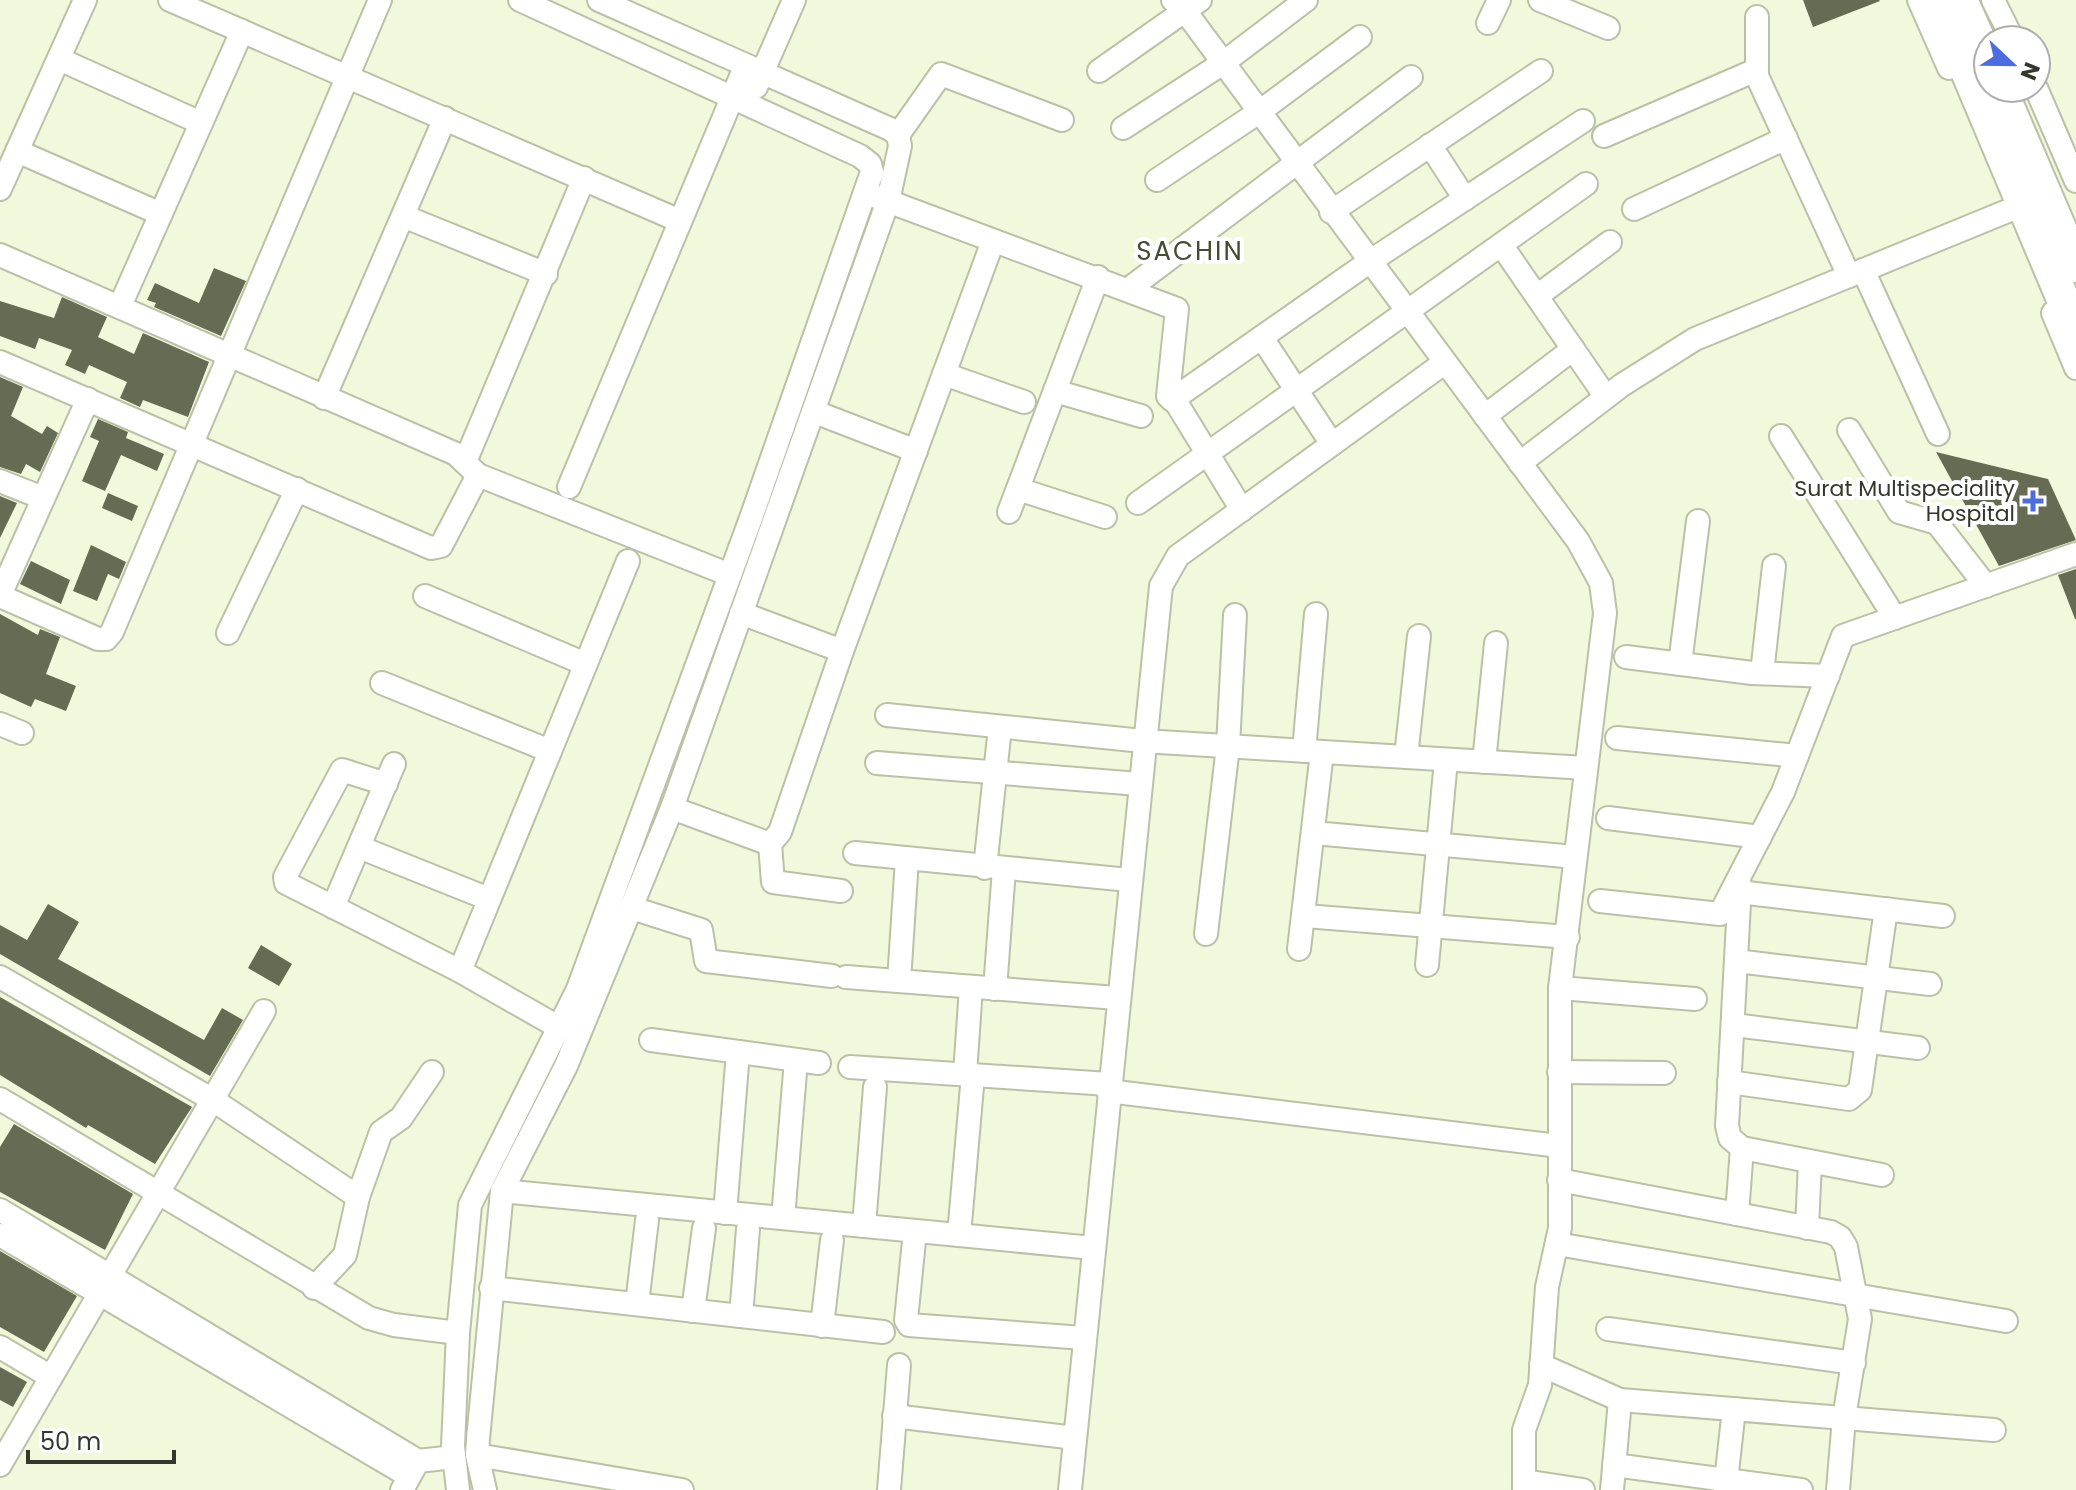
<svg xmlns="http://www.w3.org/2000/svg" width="2076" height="1490" font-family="Poppins,sans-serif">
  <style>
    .building { fill: #666c53 }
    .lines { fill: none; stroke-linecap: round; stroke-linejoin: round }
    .street-casing { stroke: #bac1a6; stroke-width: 26 }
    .secondary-casing { stroke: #bac1a6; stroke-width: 36 }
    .street { stroke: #fff; stroke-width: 22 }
    .secondary { stroke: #fff; stroke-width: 32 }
    .poi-dot { fill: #4c6de1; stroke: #fff; stroke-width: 3 }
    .labels { text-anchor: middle; stroke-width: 8; stroke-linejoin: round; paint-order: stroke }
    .poi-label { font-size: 22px; fill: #34372c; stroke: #fff; text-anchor: end }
    .quarter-label { font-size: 26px; letter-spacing: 2px; fill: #464b34; stroke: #fff }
  </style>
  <rect width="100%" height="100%" fill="#f1f8dc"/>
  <g class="building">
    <polygon points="1803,0 1879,0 1880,1 1813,27"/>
    <polygon points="214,268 246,281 221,336 154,307 156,303 147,300 155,283 199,303"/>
    <polygon points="62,297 107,317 98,337 134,354 143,333 209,362 188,417 143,400 140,407 120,398 127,382 89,365 85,374 65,365 72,350 39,338 35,349 0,336 0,301 54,318"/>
    <polygon points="0,377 23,387 11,416 42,434 47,426 58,433 40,472 26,464 21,474 0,467"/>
    <polygon points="98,419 128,432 126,438 164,454 157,471 121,455 105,491 82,481 99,441 90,437"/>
    <polygon points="1936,452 2048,479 2076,540 1999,566"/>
    <polygon points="108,493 138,506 132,521 102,508"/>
    <polygon points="0,496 17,503 0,538"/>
    <polygon points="91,545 126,562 119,579 108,574 97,601 73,591"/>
    <polygon points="31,561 70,580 61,604 20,584"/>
    <polygon points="2076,569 2076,619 2075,619 2058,575"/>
    <polygon points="0,614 38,635 40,629 60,637 46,674 76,686 66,711 35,699 31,707 0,693"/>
    <polygon points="48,904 79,922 58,959 204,1040 222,1008 243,1020 210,1076 0,954 0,925 27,940"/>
    <polygon points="261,945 292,964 279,986 248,968"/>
    <polygon points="0,997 192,1107 155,1164 88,1125 86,1128 0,1075"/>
    <polygon points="14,1124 133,1194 105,1250 0,1192 0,1147"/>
    <polygon points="0,1251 77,1296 44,1352 0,1327"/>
    <polygon points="0,1367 27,1382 13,1407 0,1400"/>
  </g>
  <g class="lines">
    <g class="street-casing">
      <g id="street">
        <polyline points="170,0 680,221"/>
        <polyline points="1173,0 1185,11 1578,541 1601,583 1605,613 1560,988 1560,1228 1547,1287 1540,1385 1524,1430 1524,1490"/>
        <polyline points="1540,0 1608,28"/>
        <polyline points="1919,0 1949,68"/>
        <polyline points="1993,0 2013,40"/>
        <polyline points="1757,17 1757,76 1849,276"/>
        <polyline points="1488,23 1499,0"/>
        <polyline points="59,59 201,123"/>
        <polyline points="1099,71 1200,0"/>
        <polyline points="756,87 794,0"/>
        <polyline points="2036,88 2076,181"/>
        <polyline points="1123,128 1223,63 1306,0"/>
        <polyline points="898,135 941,74 1062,120"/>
        <polyline points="1604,136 1756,70"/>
        <polyline points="1430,145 1465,199"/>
        <polyline points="17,151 161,214"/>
        <polyline points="1157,180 1259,112 1360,37"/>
        <polyline points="0,189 85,0"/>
        <polyline points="874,196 1177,309 1168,396 1172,400 1369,262 1583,121"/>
        <polyline points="1634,209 1786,138"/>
        <polyline points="1331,212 1541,71"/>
        <polyline points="403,216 546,274"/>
        <polyline points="1502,246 1606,397"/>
        <polyline points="0,255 456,454 478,475 730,575"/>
        <polyline points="1863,270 1938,434"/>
        <polyline points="1130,288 1411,77"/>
        <polyline points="1537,296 1610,242"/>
        <polyline points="120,306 242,31"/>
        <polyline points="2053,313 2076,368"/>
        <polyline points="1262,338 1332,444"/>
        <polyline points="0,362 431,548 441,546 478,475"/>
        <polyline points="944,374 1024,402"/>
        <polyline points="1055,391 1141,416"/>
        <polyline points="324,398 445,118"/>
        <polyline points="1174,399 1242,510"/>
        <polyline points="815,412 916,451"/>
        <polyline points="1485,416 1573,349"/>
        <polyline points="1849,430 1899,512 1937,523 1986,586"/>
        <polyline points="1781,436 1895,618"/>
        <polyline points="465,462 584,178"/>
        <polyline points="1520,463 1622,385 1695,339 2010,210"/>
        <polyline points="0,481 43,498"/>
        <polyline points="569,487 745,67"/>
        <polyline points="1018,489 1105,517"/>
        <polyline points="1138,503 1586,184"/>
        <polyline points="1009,512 1098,277"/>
        <polyline points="0,595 88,399"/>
        <polyline points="0,596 98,639 106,639 112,632 380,0"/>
        <polyline points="425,596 583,663"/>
        <polyline points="741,613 842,651"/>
        <polyline points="228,633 297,489"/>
        <polyline points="1626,657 1752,673 1828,676"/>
        <polyline points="1680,664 1698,521"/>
        <polyline points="1762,673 1774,566"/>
        <polyline points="382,683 550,751"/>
        <polyline points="887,715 1143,741 1586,768"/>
        <polyline points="0,724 22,733"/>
        <polyline points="1617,738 1797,756"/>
        <polyline points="1304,751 1316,614"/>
        <polyline points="1406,757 1419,636"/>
        <polyline points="1484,762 1496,643"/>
        <polyline points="877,763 1139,784"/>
        <polyline points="386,784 342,770 285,877 286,883 460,971 560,1028"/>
        <polyline points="672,808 770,844 780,832 842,651 993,241"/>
        <polyline points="1608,818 1760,837"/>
        <polyline points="1314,833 1575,857"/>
        <polyline points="770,844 773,882 841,891"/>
        <polyline points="359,847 489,899"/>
        <polyline points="855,853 1129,880"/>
        <polyline points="985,868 1000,727"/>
        <polyline points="1740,885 1727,1126 1730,1138 1742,1148 1882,1175"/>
        <polyline points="1739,892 1943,916"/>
        <polyline points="1600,901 1720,914 1783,792 1843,636 2076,554"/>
        <polyline points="333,907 394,764"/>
        <polyline points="632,908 701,930 706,961 832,976"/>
        <polyline points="1305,916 1568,937"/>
        <polyline points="1206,934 1228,746 1235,615"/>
        <polyline points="1299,949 1322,752"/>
        <polyline points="1736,961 1930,984"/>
        <polyline points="1427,965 1446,760"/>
        <polyline points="460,971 628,561"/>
        <polyline points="0,977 213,1100 358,1197"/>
        <polyline points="846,977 1117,998"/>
        <polyline points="899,981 907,859"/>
        <polyline points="1560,988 1695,999"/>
        <polyline points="995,989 1004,869"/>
        <polyline points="1734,1025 1918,1048"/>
        <polyline points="651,1040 819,1063"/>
        <polyline points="850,1067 1109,1084"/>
        <polyline points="1559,1072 1664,1073"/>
        <polyline points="965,1074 971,987"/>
        <polyline points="1729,1082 1849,1099 1860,1090 1886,909"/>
        <polyline points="1108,1091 1559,1146"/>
        <polyline points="0,1099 369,1318 394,1325 458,1333"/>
        <polyline points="1559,1180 1831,1232 1840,1237 1846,1247 1860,1319 1844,1418 1838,1490"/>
        <polyline points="502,1191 1093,1248"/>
        <polyline points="0,1210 418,1461"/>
        <polyline points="725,1213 738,1052"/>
        <polyline points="1737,1214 1742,1148"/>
        <polyline points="783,1218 796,1060"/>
        <polyline points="864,1226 875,1087"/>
        <polyline points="1807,1228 1810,1162"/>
        <polyline points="915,1231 906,1320 909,1325 1084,1338"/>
        <polyline points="0,1235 409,1476"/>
        <polyline points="959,1235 973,1075"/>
        <polyline points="1557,1244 2006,1321"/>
        <polyline points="314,1288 345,1255 358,1197 381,1132 401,1118 432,1072"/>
        <polyline points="491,1288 883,1332"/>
        <polyline points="637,1304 647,1220"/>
        <polyline points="693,1311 704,1228"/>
        <polyline points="741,1316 748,1229"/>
        <polyline points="822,1326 832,1240"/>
        <polyline points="1608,1329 1854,1363"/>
        <polyline points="0,1347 51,1377"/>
        <polyline points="1541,1365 1620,1400 1994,1430"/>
        <polyline points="894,1416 1075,1438"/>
        <polyline points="477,1455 682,1490"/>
        <polyline points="0,1465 264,1011"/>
        <polyline points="1614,1465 1801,1490"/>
        <polyline points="1524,1481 1583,1490"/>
        <polyline points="402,1490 418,1461 454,1457"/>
        <polyline points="458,1490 453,1446 458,1333 470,1205 578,989 751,518 872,172 870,164 860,156 520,0"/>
        <polyline points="485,1490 477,1455 478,1439 502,1191 566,1066 672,808 888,201 900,146 898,135 890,129 599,0"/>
        <polyline points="889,1490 899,1365"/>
        <polyline points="1070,1490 1161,586 1178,556 1444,363"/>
        <polyline points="1612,1490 1620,1400"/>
        <polyline points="1725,1490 1734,1409"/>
      </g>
    </g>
    <g class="secondary-casing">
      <g id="secondary">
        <polyline points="1937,0 2076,330"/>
        <polyline points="1961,0 1988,60"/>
        <polyline points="2000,88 2076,266"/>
      </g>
    </g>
    <use href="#street" class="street"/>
    <use href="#secondary" class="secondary"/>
  </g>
  <path class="poi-dot" d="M2029 489h8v8h8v8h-8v8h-8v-8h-8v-8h8z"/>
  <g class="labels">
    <g class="poi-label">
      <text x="2015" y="496">Surat Multispeciality<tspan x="2015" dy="25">Hospital</tspan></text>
    </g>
    <g class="quarter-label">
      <text x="1190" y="260">SACHIN</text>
    </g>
  </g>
  <g transform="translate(2012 64) rotate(112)"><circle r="38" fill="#ffffff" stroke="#aeafab" stroke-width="2"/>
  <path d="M0-6L14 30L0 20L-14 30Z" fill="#4c6de1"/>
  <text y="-12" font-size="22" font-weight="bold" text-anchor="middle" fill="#34372c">N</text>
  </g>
  <path d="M28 1450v12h146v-12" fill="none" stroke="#34372c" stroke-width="4"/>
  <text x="40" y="1450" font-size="24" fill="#34372c" stroke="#ffffff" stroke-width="6" paint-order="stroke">50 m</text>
</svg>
